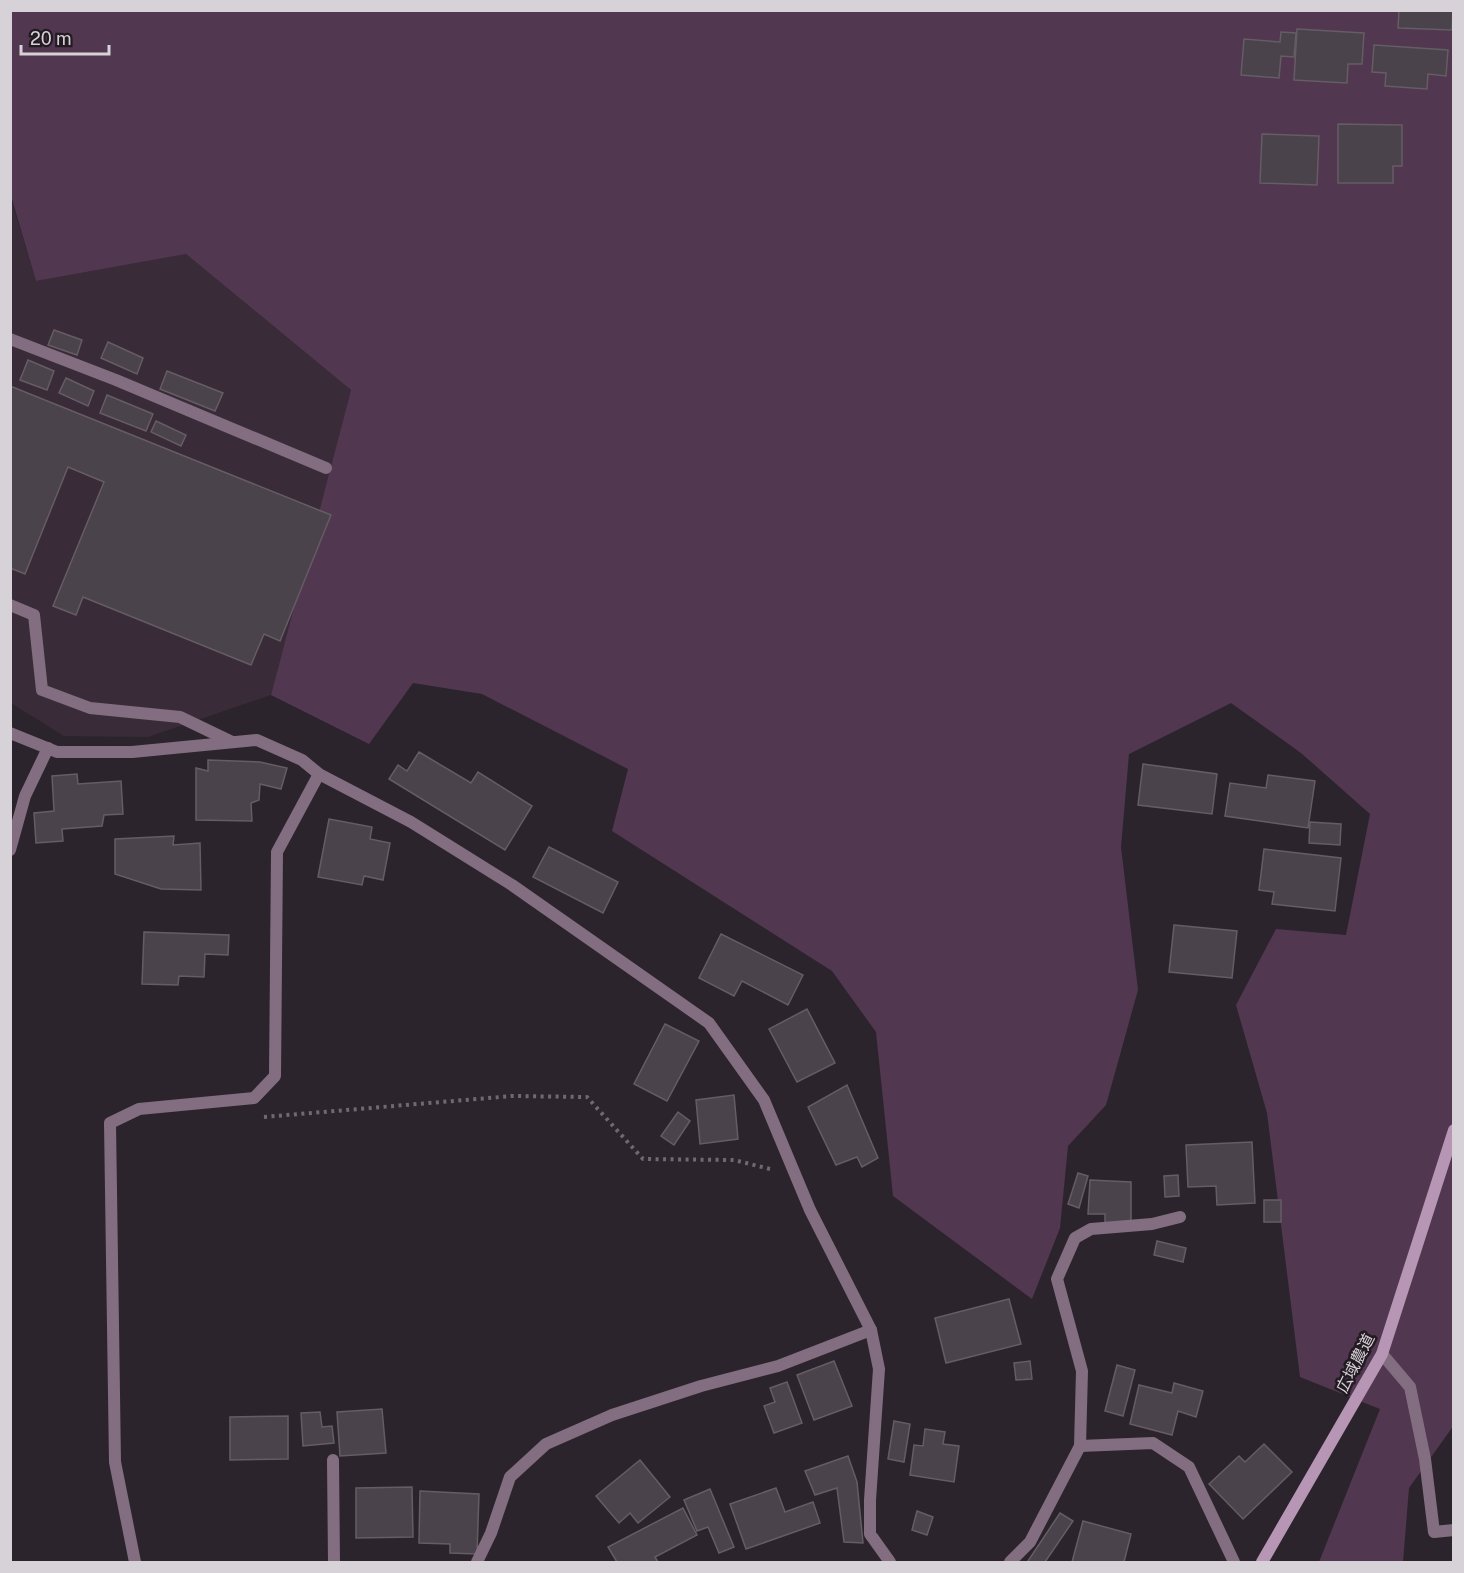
<svg xmlns="http://www.w3.org/2000/svg" width="1464" height="1573" font-family="'Public Sans','Noto Sans JP',sans-serif">
  <style>
    .built { fill: #392c38 }
    .green { fill: #513750 }
    .building { fill: #4b434b; stroke: #655c64; stroke-width: 1.5 }
    .lines { fill: none; stroke-linecap: round; stroke-linejoin: round }
    .path { stroke: #706970; stroke-width: 4; stroke-dasharray: 3 4.5; stroke-linecap: butt }
    .lane { stroke: #836e81; stroke-width: 12 }
    .street { stroke: #836e81; stroke-width: 12 }
    .secondary { stroke: #b796b5; stroke-width: 12 }
    .labels { text-anchor: middle; stroke-width: 5; stroke-linejoin: round; paint-order: stroke }
    .street-label { font-size: 16px; fill: #d7d2d7; stroke: #231b22 }
  </style>
  <rect width="100%" height="100%" fill="#2c242c"/>
  <polygon class="built" points="10,196 36,281 186,254 351,390 271,695 148,737 64,736 11,703"/>
  <polygon class="green" points="11,11 1453,11 1454,1425 1409,1488 1403,1562 1319,1562 1380,1409 1300,1377 1267,1113 1236,1005 1276,929 1346,935 1370,814 1301,753 1231,703 1129,754 1121,847 1138,990 1106,1105 1068,1146 1060,1228 1032,1299 893,1196 876,1032 832,971 612,831 628,769 482,694 413,683 369,744 271,695 351,390 186,254 36,281 11,196"/>
  <g class="building">
    <polygon points="1399,10 1453,10 1452,30 1398,28"/>
    <polygon points="1297,29 1364,33 1362,64 1348,64 1347,83 1294,80"/>
    <polygon points="1281,32 1296,33 1294,57 1281,56 1279,78 1241,75 1244,39 1280,42"/>
    <polygon points="1374,45 1448,50 1446,76 1428,74 1427,89 1385,86 1386,73 1372,72"/>
    <polygon points="1338,124 1402,125 1402,166 1393,166 1393,183 1338,183"/>
    <polygon points="1262,134 1319,136 1317,185 1260,183"/>
    <polygon points="54,330 82,340 77,355 48,345"/>
    <polygon points="108,342 143,358 137,374 101,358"/>
    <polygon points="28,360 54,371 47,390 20,380"/>
    <polygon points="167,371 223,393 215,411 160,389"/>
    <polygon points="66,378 94,391 88,406 59,393"/>
    <polygon points="10,386 331,515 280,641 264,634 251,665 83,597 76,615 53,606 104,482 68,467 25,574 10,568"/>
    <polygon points="107,395 153,414 146,431 100,413"/>
    <polygon points="156,421 186,435 181,446 151,432"/>
    <polygon points="419,752 471,783 478,772 532,806 505,850 389,779 398,765 407,771"/>
    <polygon points="208,760 260,762 287,768 281,789 260,784 259,800 251,803 252,821 196,820 196,768 208,771"/>
    <polygon points="1143,764 1217,774 1212,814 1138,805"/>
    <polygon points="77,774 78,784 121,781 123,814 104,815 102,826 62,829 63,841 36,843 34,813 54,811 52,776"/>
    <polygon points="1268,775 1315,781 1308,828 1225,816 1230,783 1266,788"/>
    <polygon points="329,819 372,827 370,839 390,843 383,880 364,876 362,885 318,877"/>
    <polygon points="1310,822 1341,824 1340,845 1309,843"/>
    <polygon points="174,836 173,845 200,843 201,890 161,889 115,874 115,839"/>
    <polygon points="549,847 618,882 603,913 533,877"/>
    <polygon points="1264,849 1341,858 1335,911 1272,904 1274,892 1259,890"/>
    <polygon points="1174,925 1237,931 1232,978 1169,972"/>
    <polygon points="144,932 229,935 228,955 205,954 204,977 179,976 178,985 142,984"/>
    <polygon points="721,934 803,975 788,1005 742,981 734,996 699,978"/>
    <polygon points="807,1009 835,1063 797,1082 769,1029"/>
    <polygon points="665,1024 699,1041 667,1101 634,1084"/>
    <polygon points="847,1085 878,1158 862,1167 857,1157 836,1165 808,1107"/>
    <polygon points="734,1095 738,1139 700,1144 696,1100"/>
    <polygon points="678,1112 690,1121 674,1145 661,1136"/>
    <polygon points="1252,1142 1255,1203 1217,1205 1216,1186 1188,1187 1186,1145"/>
    <polygon points="1078,1173 1088,1176 1079,1208 1068,1204"/>
    <polygon points="1178,1175 1179,1196 1165,1197 1164,1176"/>
    <polygon points="1090,1180 1131,1182 1131,1222 1105,1223 1105,1214 1088,1214"/>
    <rect x="1264" y="1200" width="17" height="22"/>
    <polygon points="1157,1241 1186,1248 1183,1262 1154,1255"/>
    <polygon points="1009,1299 1021,1344 946,1363 935,1318"/>
    <polygon points="834,1361 852,1406 814,1420 797,1375"/>
    <polygon points="1030,1361 1032,1379 1016,1380 1014,1363"/>
    <polygon points="1117,1365 1135,1370 1123,1416 1105,1411"/>
    <polygon points="787,1382 802,1423 774,1433 764,1406 775,1402 770,1388"/>
    <polygon points="1174,1383 1203,1391 1196,1417 1178,1411 1172,1435 1130,1424 1139,1385 1172,1393"/>
    <polygon points="382,1409 386,1453 340,1456 337,1412"/>
    <polygon points="320,1412 322,1427 332,1426 334,1443 303,1446 301,1413"/>
    <polygon points="288,1416 288,1459 230,1460 230,1417"/>
    <polygon points="894,1421 910,1424 904,1462 888,1459"/>
    <polygon points="925,1429 945,1432 943,1444 959,1446 954,1482 910,1475 914,1445 923,1446"/>
    <polygon points="1264,1444 1292,1472 1243,1519 1209,1484 1239,1456 1245,1462"/>
    <polygon points="848,1456 857,1482 863,1543 844,1542 837,1488 815,1495 805,1471"/>
    <polygon points="640,1460 670,1497 638,1523 630,1513 619,1523 596,1496"/>
    <polygon points="412,1487 413,1537 356,1538 356,1488"/>
    <polygon points="776,1488 785,1512 813,1502 820,1523 746,1549 730,1504"/>
    <polygon points="710,1489 734,1547 719,1553 708,1527 697,1531 684,1500"/>
    <polygon points="420,1491 479,1494 477,1554 450,1553 450,1544 419,1543"/>
    <polygon points="683,1508 697,1535 655,1557 658,1562 617,1562 608,1547"/>
    <polygon points="917,1511 933,1517 927,1535 912,1530"/>
    <polygon points="1060,1513 1073,1521 1045,1562 1030,1562 1028,1561"/>
    <polygon points="1083,1521 1131,1534 1124,1562 1072,1562"/>
  </g>
  <g class="lines">
    <polyline class="path" points="264,1117 512,1096 587,1097 643,1159 734,1160 770,1169"/>
    <g class="lane">
      <polyline points="10,339 116,380 326,468"/>
      <polyline points="10,605 34,615 42,690 90,708 180,717 232,742"/>
    </g>
    <g class="street">
      <polyline points="10,733 57,752 132,752 257,740 302,760 319,774 411,822 512,885 709,1023 764,1100 810,1210 871,1330 879,1369 870,1500 870,1534 890,1562"/>
      <polyline points="10,850 25,796 48,748"/>
      <polyline points="1382,1354 1410,1387 1425,1459 1434,1532 1454,1530"/>
      <polyline points="1080,1446 1153,1443 1189,1467 1234,1562"/>
      <polyline points="333,1460 334,1562"/>
      <polyline points="135,1562 115,1462 110,1123 139,1109 254,1098 275,1076 277,852 319,774"/>
      <polyline points="477,1562 491,1533 510,1477 546,1444 612,1415 701,1386 778,1366 871,1330"/>
      <polyline points="1010,1562 1030,1542 1080,1446 1082,1371 1057,1279 1075,1238 1091,1229 1152,1224 1180,1217"/>
    </g>
    <polyline class="secondary" points="1262,1562 1382,1354 1454,1130"/>
  </g>
  <g class="labels">
    <g class="street-label">
      <text transform="translate(1355 1363) rotate(-63)" y="6">広域農道</text>
    </g>
  </g>
  <rect width="1464" height="1573" fill="none" stroke="#d7d2d7" stroke-width="24"/>
  <path d="M21 45v9h88v-9" fill="none" stroke="#d7d2d7" stroke-width="3"/>
  <text x="30" y="45" font-size="18" fill="#d7d2d7" stroke="#231b22" stroke-width="4.5" paint-order="stroke">20 m</text>
</svg>
